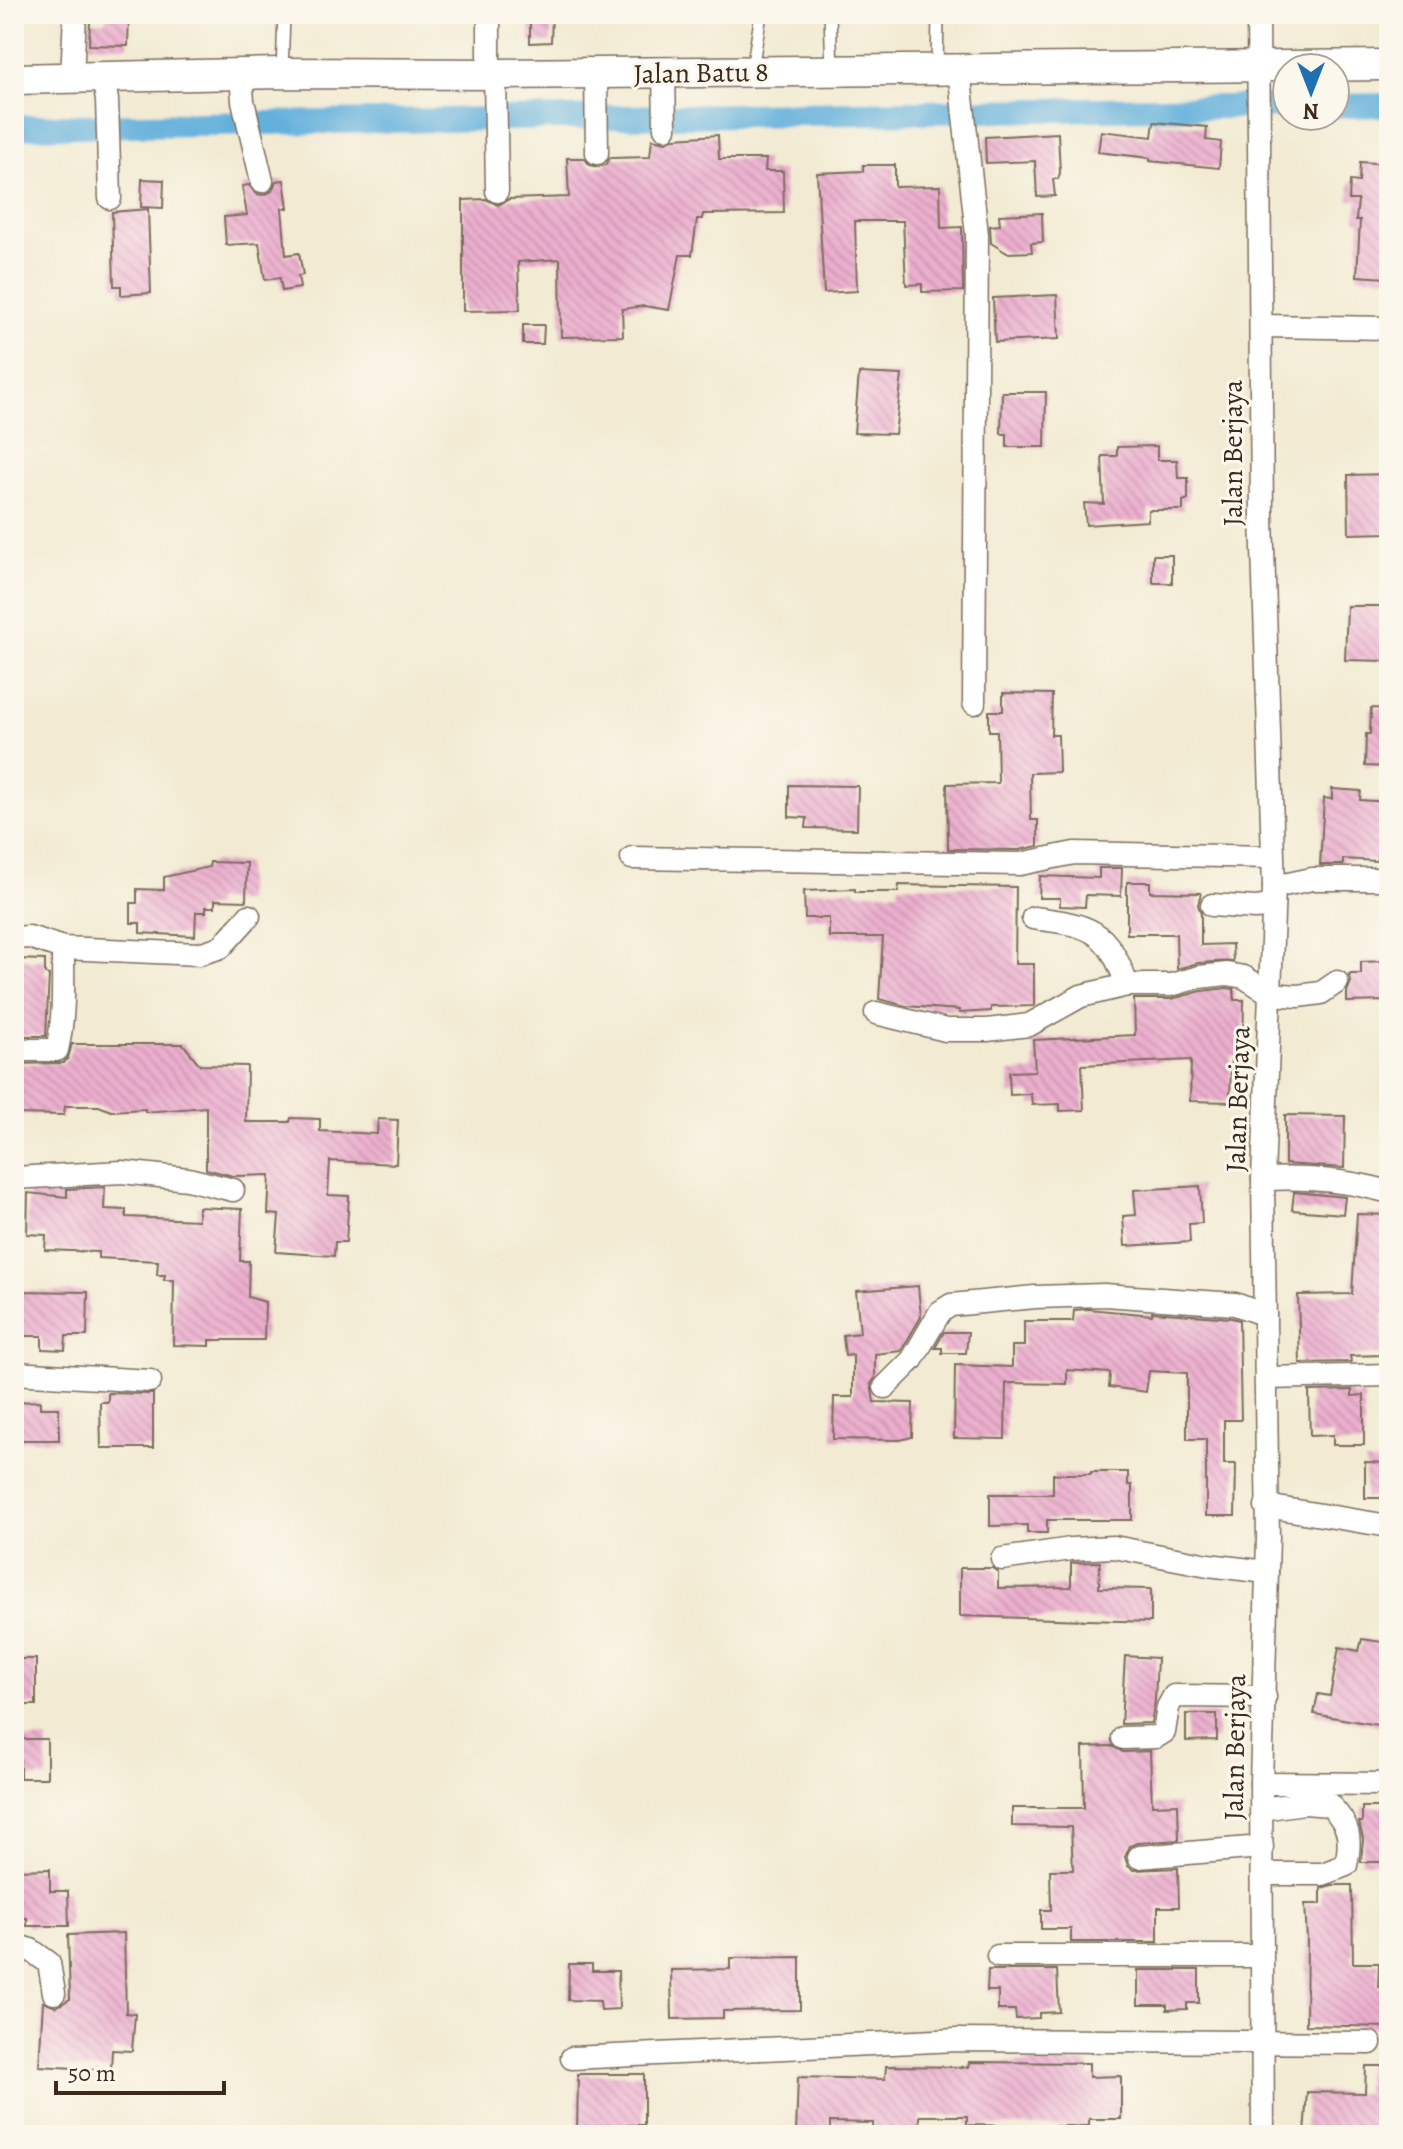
<svg xmlns="http://www.w3.org/2000/svg" width="1403" height="2149" font-family="Alegreya,serif">
  <style>
    .lines { fill: none; stroke-linecap: round; stroke-linejoin: round }
    .canal { stroke: #63b0dc; stroke-width: 24 }
    .building { fill: url(#building-back-hatch) }
    .lane-casing { stroke: #7b6d5d; stroke-width: 14 }
    .street-casing { stroke: #7b6d5d; stroke-width: 25 }
    .secondary-casing { stroke: #7b6d5d; stroke-width: 33 }
    .lane { stroke: #fff; stroke-width: 11 }
    .street { stroke: #fff; stroke-width: 22 }
    .secondary { stroke: #fff; stroke-width: 30 }
    .labels { text-anchor: middle; stroke-width: 6; stroke-linejoin: round; paint-order: stroke }
    .street-label { font-size: 28px; fill: #3b2a1e; stroke: #fbf7ec }
  </style>
  <defs>
    <pattern id="building-back-hatch" width="6" height="6" patternUnits="userSpaceOnUse" patternTransform="scale(2)"><rect width="6" height="6" fill="#ebaece"/><path d="M-1 5l2 2M0 0l6 6M5-1l2 2" fill="none" stroke="#ca96b0"/></pattern>
  </defs>
  <rect width="100%" height="100%" fill="#fbf7ec"/>
  <filter id="ink" filterUnits="userSpaceOnUse"><feTurbulence type="fractalNoise" baseFrequency=".0125" numOctaves="2"/><feDisplacementMap in="SourceGraphic" scale="16" xChannelSelector="R" yChannelSelector="G"/><feConvolveMatrix kernelMatrix="1 2 1 2 8 2 1 2 1" color-interpolation-filters="sRGB"/></filter>
  <filter id="wash" filterUnits="userSpaceOnUse"><feTurbulence type="fractalNoise" baseFrequency=".006" numOctaves="4" result="noise"/><feDisplacementMap in="SourceGraphic" scale="32" xChannelSelector="R" yChannelSelector="G"/><feGaussianBlur stdDeviation="1.8" result="paint"/><feColorMatrix in="noise" values="0 0 0 0 0 0 0 0 0 0 0 0 0 0 0 0 0 1.4 0 .05"/><feComposite in="paint" operator="in"/></filter>
  <g filter="url(#wash)">
    <rect width="100%" height="100%" fill="#f2ead2"/>
    <g class="lines">
      <g class="canal">
        <polyline points="1335,106 1389,105"/>
        <polyline points="14,127 1287,106"/>
      </g>
    </g>
    <g id="blocks">
      <g class="building">
        <polygon points="106,14 129,14 128,46 89,45 90,21 106,21"/>
        <polygon points="530,14 552,14 551,42 530,43"/>
        <polygon points="1154,122 1207,127 1206,140 1221,142 1219,168 1150,161 1150,158 1098,152 1101,131 1152,137"/>
        <polygon points="1058,133 1060,173 1058,179 1053,179 1055,196 1037,197 1035,161 986,163 985,137"/>
        <polygon points="718,135 719,159 766,159 765,171 783,171 784,213 703,214 702,219 697,219 692,255 680,255 669,310 644,306 622,309 623,336 561,337 560,259 518,262 520,310 463,311 463,200 486,199 498,205 509,199 569,197 567,158 584,158 590,165 598,167 605,165 610,158 650,157 652,139 666,142 675,138"/>
        <polygon points="1360,162 1389,164 1389,263 1387,278 1357,276 1360,220 1356,220 1358,200 1349,200 1350,181 1359,182"/>
        <polygon points="863,165 895,165 895,187 940,186 941,228 962,227 963,291 922,292 922,284 906,285 903,221 855,221 857,291 824,293 817,173 863,171"/>
        <polygon points="142,179 164,180 163,208 141,207"/>
        <polygon points="284,180 288,208 282,208 286,255 299,253 303,275 298,276 300,288 282,291 280,278 265,280 259,243 226,245 224,217 247,215 242,186 249,185 257,194 264,195 272,191 276,181"/>
        <polygon points="148,209 151,293 121,295 121,286 114,286 112,212"/>
        <polygon points="1042,213 1043,242 1031,243 1032,252 1007,253 991,243 990,226 1000,225 999,215"/>
        <polygon points="1057,295 1059,339 995,342 993,298"/>
        <polygon points="523,325 544,325 543,344 523,344"/>
        <polygon points="859,373 902,375 895,434 854,433"/>
        <polygon points="1002,392 1046,392 1045,447 1007,447 1007,434 1001,434"/>
        <polygon points="1157,446 1157,460 1177,460 1178,478 1188,478 1188,499 1183,501 1183,510 1148,510 1148,521 1086,525 1084,503 1104,504 1102,456 1117,456 1117,447"/>
        <polygon points="1389,474 1389,533 1349,534 1348,475"/>
        <rect x="1153" y="555" width="19" height="28"/>
        <polygon points="1347,606 1389,606 1389,661 1345,660"/>
        <polygon points="1003,693 1052,694 1051,735 1058,735 1059,772 1030,773 1031,820 1038,820 1038,846 1019,850 948,849 947,784 998,783 997,731 989,731 989,711 1003,711"/>
        <polygon points="1371,708 1389,709 1389,767 1365,766 1366,734 1370,734"/>
        <polygon points="789,785 858,786 857,829 806,828 807,818 789,817"/>
        <polygon points="1332,789 1361,791 1360,800 1389,802 1389,852 1378,851 1377,861 1343,859 1343,865 1320,865 1324,798 1332,799"/>
        <polygon points="210,862 247,863 246,901 215,900 215,907 206,907 206,912 196,912 195,936 140,933 140,923 131,923 131,903 137,903 137,889 164,890 164,877 209,867"/>
        <polygon points="1099,868 1122,868 1121,896 1086,895 1085,907 1060,906 1060,898 1039,898 1040,876 1099,878"/>
        <polygon points="1127,882 1150,882 1150,892 1201,893 1198,905 1201,913 1201,945 1232,944 1233,961 1198,963 1177,969 1176,934 1127,934"/>
        <polygon points="899,885 1016,887 1015,964 1034,964 1034,1006 991,1007 991,1011 959,1013 959,1010 906,1006 879,999 883,937 829,937 829,918 805,918 804,891 855,889 855,892 898,892"/>
        <polygon points="14,959 45,960 45,974 49,975 46,1036 14,1036"/>
        <polygon points="1387,961 1389,1001 1347,1002 1347,992 1351,982 1349,974 1361,974 1361,962"/>
        <polygon points="1227,988 1234,989 1234,1000 1244,1000 1243,1056 1231,1056 1230,1102 1190,1101 1191,1060 1082,1065 1084,1110 1060,1111 1060,1104 1032,1105 1031,1094 1010,1095 1009,1072 1035,1071 1033,1040 1135,1035 1134,999 1171,999 1202,991"/>
        <polygon points="72,1044 183,1044 200,1065 247,1066 246,1122 290,1122 291,1118 320,1119 320,1131 377,1134 378,1119 398,1120 396,1164 330,1161 328,1195 349,1196 346,1242 335,1242 334,1256 276,1252 279,1215 268,1214 270,1175 233,1176 206,1169 206,1107 145,1112 145,1109 111,1111 99,1106 65,1106 64,1115 14,1114 14,1064 63,1063 68,1058"/>
        <polygon points="1285,1115 1345,1116 1344,1168 1285,1164"/>
        <polygon points="1200,1186 1202,1223 1189,1224 1190,1242 1125,1246 1123,1216 1136,1215 1134,1190"/>
        <polygon points="105,1187 104,1209 126,1210 126,1217 198,1220 198,1207 242,1209 240,1261 249,1261 248,1297 265,1302 264,1340 210,1340 210,1346 173,1345 174,1280 164,1280 165,1275 157,1275 158,1261 98,1258 98,1252 45,1250 46,1235 27,1234 28,1193 67,1197 67,1189"/>
        <polygon points="1294,1192 1345,1197 1343,1214 1292,1210"/>
        <polygon points="1357,1214 1389,1215 1389,1315 1382,1315 1383,1355 1350,1356 1351,1362 1300,1363 1298,1295 1352,1294"/>
        <polygon points="918,1286 921,1317 901,1351 875,1354 875,1378 871,1384 874,1402 913,1403 912,1437 900,1440 833,1439 834,1397 853,1397 853,1355 845,1356 843,1335 860,1333 856,1291"/>
        <polygon points="14,1291 88,1292 87,1336 66,1336 65,1350 42,1349 42,1336 14,1336"/>
        <polygon points="1088,1309 1152,1315 1152,1312 1232,1318 1239,1320 1241,1420 1224,1420 1224,1464 1236,1464 1235,1516 1206,1516 1206,1439 1187,1439 1187,1373 1149,1371 1146,1392 1109,1387 1110,1373 1067,1370 1067,1384 1006,1383 1005,1439 954,1438 955,1365 1012,1367 1012,1346 1024,1346 1024,1321 1073,1321 1074,1310"/>
        <polygon points="944,1332 968,1332 966,1353 942,1353 942,1348 935,1348"/>
        <polygon points="1352,1390 1352,1396 1364,1395 1364,1445 1333,1445 1333,1435 1310,1436 1309,1391"/>
        <polygon points="108,1393 153,1394 153,1448 101,1448 100,1402 108,1402"/>
        <polygon points="40,1401 40,1408 59,1408 59,1440 19,1440 19,1402"/>
        <polygon points="1365,1462 1389,1463 1389,1498 1365,1498"/>
        <polygon points="1091,1472 1128,1472 1128,1485 1132,1485 1132,1520 1047,1520 1047,1533 1027,1533 1027,1525 990,1526 990,1494 1053,1494 1053,1474 1091,1474"/>
        <polygon points="1100,1562 1099,1588 1151,1589 1151,1622 960,1616 960,1568 992,1568 998,1572 998,1588 1071,1587 1071,1563"/>
        <polygon points="1362,1639 1389,1643 1389,1727 1314,1714 1318,1694 1330,1696 1339,1647 1359,1651"/>
        <polygon points="1125,1656 1157,1658 1155,1701 1151,1723 1121,1724"/>
        <rect x="14" y="1659" width="22" height="46"/>
        <polygon points="1186,1714 1217,1714 1217,1740 1186,1741"/>
        <rect x="20" y="1739" width="27" height="39"/>
        <polygon points="1112,1746 1123,1752 1150,1751 1152,1805 1178,1804 1179,1840 1137,1843 1130,1846 1125,1857 1128,1866 1134,1870 1178,1868 1179,1907 1158,1907 1158,1942 1071,1942 1071,1929 1041,1929 1041,1910 1051,1910 1050,1870 1073,1870 1071,1827 1012,1826 1012,1808 1084,1808 1083,1747"/>
        <polygon points="1362,1807 1389,1807 1389,1854 1383,1854 1383,1862 1361,1862 1363,1839 1359,1822 1362,1822"/>
        <polygon points="50,1869 50,1891 68,1891 69,1926 27,1926 27,1918 14,1918 14,1870"/>
        <polygon points="1332,1885 1352,1885 1353,1963 1379,1963 1378,1987 1389,1988 1389,2027 1306,2025 1307,1940 1305,1904 1321,1904 1321,1888"/>
        <polygon points="124,1933 126,2013 135,2014 132,2051 112,2050 111,2070 39,2066 43,2002 56,2007 70,1999 68,1935"/>
        <polygon points="800,1957 800,2010 723,2011 723,2018 672,2019 671,1970 730,1969 730,1958"/>
        <polygon points="569,1964 592,1964 592,1971 618,1971 619,2009 601,2010 600,2001 568,2000"/>
        <polygon points="988,1970 1057,1970 1059,2012 1039,2013 1039,2018 1016,2019 1015,2010 998,2010 998,1991 987,1991"/>
        <polygon points="1138,1970 1199,1970 1199,2003 1187,2003 1187,2009 1167,2010 1167,2005 1138,2005"/>
        <polygon points="969,2062 1089,2063 1089,2077 1121,2076 1121,2119 1089,2119 1089,2126 1020,2126 967,2125 967,2116 920,2116 919,2135 873,2135 873,2123 830,2122 830,2135 796,2135 798,2077 885,2079 886,2066 968,2067"/>
        <polygon points="1366,2066 1389,2066 1389,2135 1304,2135 1307,2092 1365,2093"/>
        <polygon points="578,2074 644,2074 644,2125 609,2125 609,2135 577,2135"/>
      </g>
    </g>
  </g>
  <g filter="url(#ink)">
    <use href="#blocks" fill-opacity="0" stroke="#7b6d5d" stroke-width="2"/>
    <g class="lines">
      <g class="lane-casing">
        <g id="lane">
          <polyline points="830,14 832,70"/>
          <polyline points="937,68 938,14"/>
          <polyline points="752,69 761,14"/>
          <polyline points="282,73 284,14"/>
        </g>
      </g>
      <g class="street-casing">
        <g id="street">
          <polyline points="1258,14 1262,517 1274,887 1263,1179 1268,1538 1261,1783 1263,2135"/>
          <polyline points="959,69 977,235 974,703"/>
          <polyline points="664,72 665,128"/>
          <polyline points="489,73 489,14"/>
          <polyline points="596,73 597,153"/>
          <polyline points="495,74 497,191"/>
          <polyline points="241,75 243,101 262,181"/>
          <polyline points="72,78 75,14"/>
          <polyline points="103,78 107,100 110,198"/>
          <polyline points="1261,326 1389,328"/>
          <polyline points="632,858 1020,864 1074,853 1272,857"/>
          <polyline points="1274,887 1312,879 1389,879"/>
          <polyline points="1212,905 1255,908 1273,906"/>
          <path d="M 1033,918 C 1090,925 1107,928 1127,985"/>
          <path d="M 14,938 L 29,937 L 63,948 C 63,982 65,1016 57,1050 L 14,1050"/>
          <polyline points="63,948 199,954 221,947 249,916"/>
          <polyline points="876,1013 946,1030 987,1030 1029,1025 1081,996 1127,985 1171,985 1199,977 1227,974 1244,977 1271,994 1298,996 1321,993 1337,982"/>
          <polyline points="14,1178 122,1172 188,1179 233,1190"/>
          <path d="M 1263,1179 C 1306,1177 1347,1180 1389,1192"/>
          <polyline points="14,1373 150,1381"/>
          <polyline points="1267,1378 1389,1375"/>
          <polyline points="885,1387 912,1360 940,1312 951,1305 1035,1297 1104,1295 1235,1304 1265,1315"/>
          <polyline points="1266,1506 1389,1526"/>
          <polyline points="1002,1559 1071,1549 1114,1547 1208,1565 1267,1572"/>
          <polyline points="1123,1738 1156,1737 1164,1732 1168,1707 1174,1696 1265,1697"/>
          <polyline points="1261,1783 1389,1784"/>
          <path d="M 1262,1809 L 1304,1803 L 1330,1805 C 1349,1825 1352,1837 1346,1865 L 1323,1874 L 1263,1874"/>
          <polyline points="1139,1857 1262,1847"/>
          <polyline points="14,1945 31,1950 49,1963 54,1993"/>
          <polyline points="998,1956 1261,1956"/>
          <polyline points="572,2058 957,2040 1370,2043"/>
        </g>
      </g>
      <g class="secondary-casing">
        <polyline id="secondary" points="14,79 282,73 495,74 1389,65"/>
      </g>
      <use href="#lane" class="lane"/>
      <use href="#street" class="street"/>
      <use href="#secondary" class="secondary"/>
    </g>
  </g>
  <g class="labels">
    <g class="street-label">
      <text transform="translate(701 72) rotate(-1)" y="10">Jalan Batu 8</text>
      <text transform="translate(1232 453) rotate(-90)" y="10">Jalan Berjaya</text>
      <text transform="translate(1237 1099) rotate(-88)" y="10">Jalan Berjaya</text>
      <text transform="translate(1234 1747) rotate(-89)" y="10">Jalan Berjaya</text>
    </g>
  </g>
  <rect width="1403" height="2149" fill="none" stroke="#fbf7ec" stroke-width="48"/>
  <g transform="translate(1311 92) rotate(180)"><circle r="38" fill="#fbf7ec" stroke="#aea59a" stroke-width="2"/>
  <path d="M0-6L14 30L0 20L-14 30Z" fill="#1f6fb2"/>
  <text y="-12" font-size="22" font-weight="bold" text-anchor="middle" fill="#3b2a1e">N</text>
  </g>
  <path d="M56 2081v12h168v-12" fill="none" stroke="#3b2a1e" stroke-width="4"/>
  <text x="68" y="2081" font-size="24" fill="#3b2a1e" stroke="#fbf7ec" stroke-width="6" paint-order="stroke">50 m</text>
</svg>
